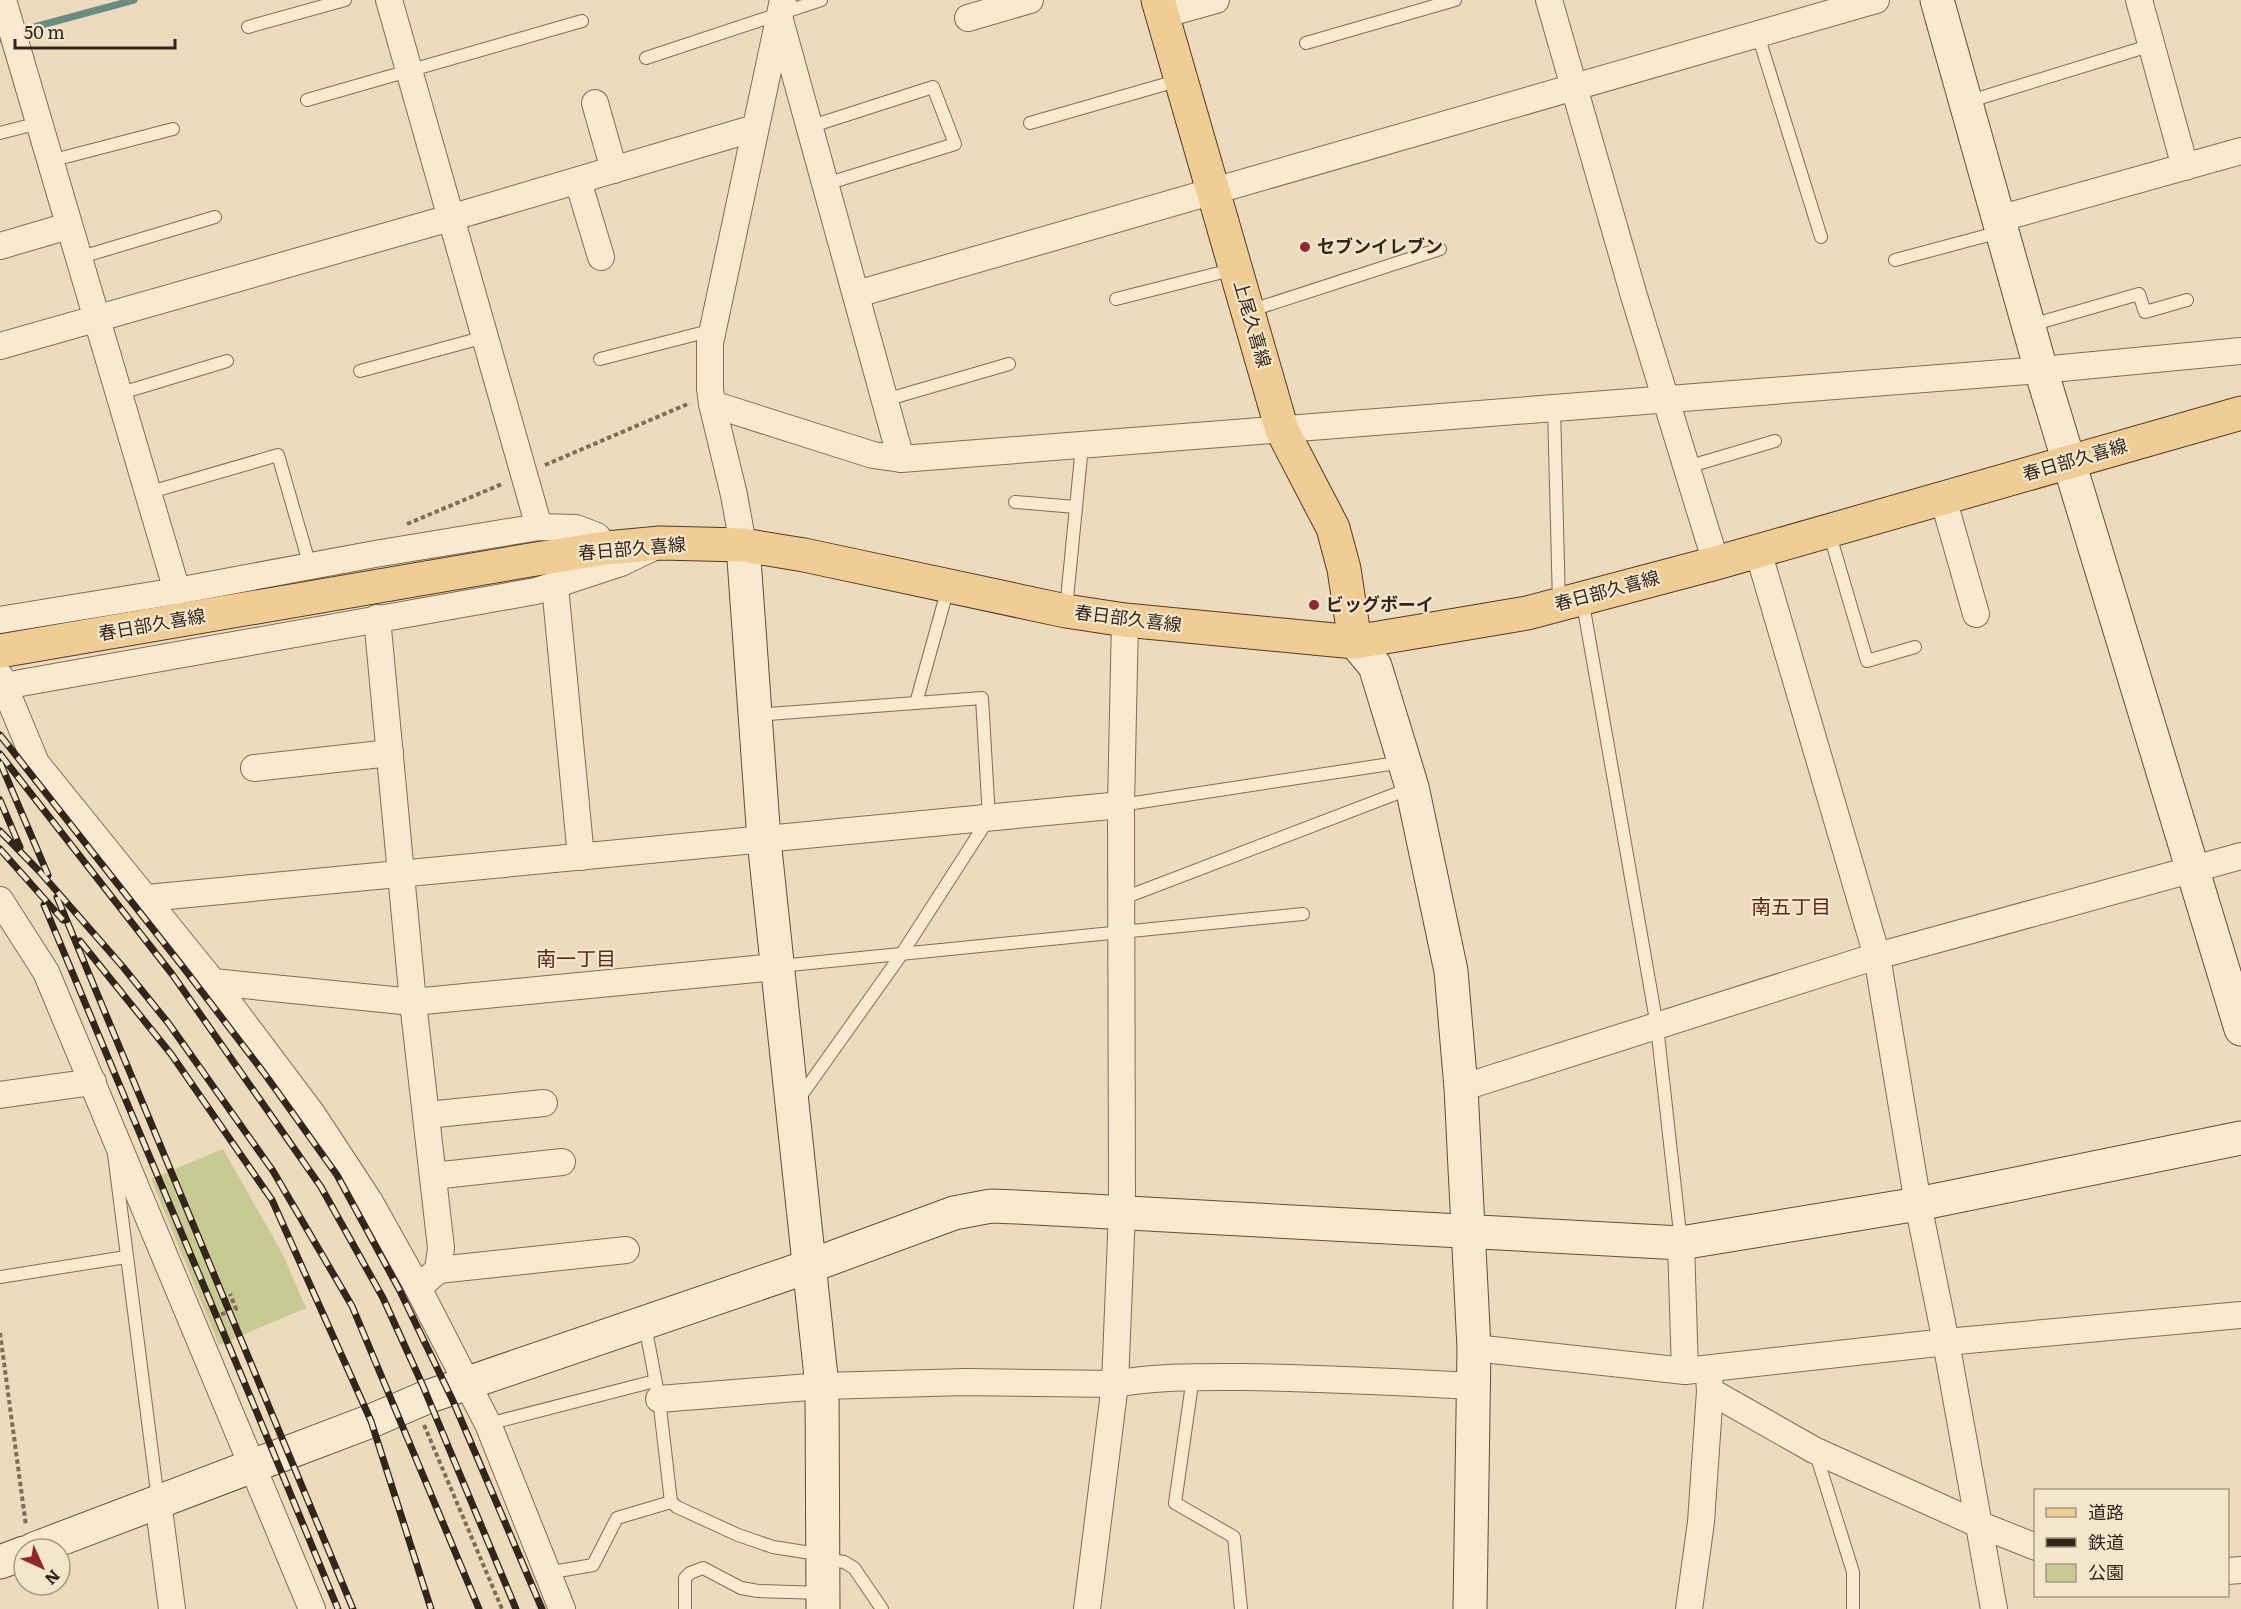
<svg xmlns="http://www.w3.org/2000/svg" width="2241" height="1609" font-family="Literata,'Noto Sans JP',serif">
  <style>
    .green { fill: #c7ca92 }
    .lines { fill: none; stroke-linecap: round; stroke-linejoin: round }
    .stream { stroke: #698b80; stroke-width: 7 }
    .lane-casing { stroke: #846b57; stroke-width: 14 }
    .street-casing { stroke: #846b57; stroke-width: 28 }
    .secondary-casing { stroke: #654d3a; stroke-width: 35 }
    .primary-casing { stroke: #513a2b; stroke-width: 35 }
    .path { stroke: #846b57; stroke-width: 4; stroke-dasharray: 4.5 3; stroke-linecap: butt }
    .lane { stroke: #f8e9d0; stroke-width: 12 }
    .street { stroke: #f8e9d0; stroke-width: 26 }
    .secondary { stroke: #f8e9d0; stroke-width: 33 }
    .primary { stroke: #f0cd94; stroke-width: 33 }
    .rail-casing { stroke: #33251b; stroke-width: 7 }
    .rail { stroke: #f4e6cc; stroke-width: 4.5; stroke-dasharray: 14; stroke-linecap: butt }
    .poi-dot { fill: #912830; stroke: #f4e6cc; stroke-width: 2 }
    .labels { text-anchor: middle; stroke-width: 4.5; stroke-linejoin: round; paint-order: stroke }
    .poi-label { font-size: 18px; font-weight: bold; fill: #33251b; stroke: #f4e6cc; text-anchor: start }
    .street-label { font-size: 18px; fill: #33251b; stroke: #f4e6cc }
    .neighbourhood-label { font-size: 20px; fill: #5f251c; stroke: #f4e6cc }
  </style>
  <rect width="100%" height="100%" fill="#ecdbbd"/>
  <polygon class="green" points="223,1149 282,1253 306,1308 219,1345 151,1179"/>
  <g class="lines">
    <polyline class="stream" points="0,39 23,30 134,0"/>
    <g class="lane-casing">
      <g id="lane">
        <polyline points="248,27 345,0"/>
        <polyline points="1758,35 1821,237"/>
        <polyline points="1306,43 1455,0"/>
        <polyline points="646,58 821,0"/>
        <polyline points="307,100 582,21"/>
        <polyline points="1967,102 2152,45"/>
        <polyline points="1030,123 1180,80"/>
        <polyline points="809,127 933,87 955,144 826,184"/>
        <polyline points="0,133 39,123"/>
        <polyline points="50,161 173,129"/>
        <polyline points="78,258 215,217"/>
        <polyline points="1895,260 2000,232"/>
        <polyline points="1116,299 1235,269"/>
        <polyline points="1249,311 1440,249"/>
        <polyline points="2031,325 2139,294 2145,312 2187,300"/>
        <polyline points="600,359 713,330"/>
        <polyline points="360,371 485,337"/>
        <polyline points="118,394 227,361"/>
        <polyline points="885,400 1009,364"/>
        <polyline points="1554,408 1559,603"/>
        <polyline points="1687,467 1775,441"/>
        <polyline points="147,493 278,455 310,566"/>
        <polyline points="1015,502 1076,507"/>
        <polyline points="1829,532 1867,661 1915,647"/>
        <polyline points="1582,598 1657,1026 1681,1242"/>
        <polyline points="1066,609 1082,446"/>
        <polyline points="916,703 948,588"/>
        <polyline points="756,715 982,698 989,818 901,955 798,1100"/>
        <polyline points="1121,805 1403,762"/>
        <polyline points="1121,899 1411,788"/>
        <polyline points="780,966 1303,914"/>
        <polyline points="114,1154 158,1500"/>
        <polyline points="0,1277 126,1257"/>
        <polyline points="645,1325 659,1399 671,1502 677,1507 738,1535 773,1547 811,1553 824,1559 844,1562 854,1568 882,1609"/>
        <polyline points="1193,1377 1175,1503 1234,1537 1241,1609"/>
        <polyline points="488,1424 655,1381"/>
        <polyline points="1815,1451 1853,1572 1853,1609"/>
        <polyline points="547,1573 593,1565 617,1518 671,1502"/>
        <polyline points="685,1609 685,1578 690,1573 703,1568 741,1588 758,1591 822,1593"/>
      </g>
    </g>
    <g class="street-casing">
      <g id="street">
        <polyline points="3,0 177,591"/>
        <polyline points="389,0 539,527"/>
        <polyline points="1549,0 1634,296 1716,563"/>
        <polyline points="2139,0 2185,167"/>
        <polyline points="1162,15 1216,0"/>
        <polyline points="968,18 1030,0"/>
        <polyline points="780,20 901,459"/>
        <polyline points="595,103 614,170"/>
        <polyline points="578,181 601,257"/>
        <polyline points="1998,219 2241,151"/>
        <polyline points="0,246 68,226"/>
        <polyline points="857,294 1876,0"/>
        <polyline points="0,346 450,218 755,128"/>
        <polyline points="712,404 873,455 901,459 2041,370 2241,351"/>
        <polyline points="1943,498 1976,614"/>
        <polyline points="743,545 734,495 712,404 710,389 710,343 783,0"/>
        <polyline points="1758,551 1877,956 1918,1204 1946,1342 1994,1609"/>
        <polyline points="555,586 581,857"/>
        <polyline points="377,618 413,1002 441,1248 438,1270 418,1288 488,1424 562,1609"/>
        <polyline points="0,620 177,591 375,554 539,527 576,528 597,536 606,548"/>
        <polyline points="0,676 36,763 213,982"/>
        <polyline points="4,686 536,591 621,563 652,548"/>
        <polyline points="254,768 390,753"/>
        <polyline points="147,898 1121,805"/>
        <polyline points="0,900 46,972 312,1609"/>
        <polyline points="1461,1088 1877,956 2241,856"/>
        <polyline points="0,1095 93,1082"/>
        <polyline points="427,1115 544,1103"/>
        <polyline points="433,1176 562,1162"/>
        <polyline points="1681,1243 1685,1371"/>
        <polyline points="438,1270 626,1250"/>
        <polyline points="418,1288 370,1202 313,1115 213,982 413,1002 776,967"/>
        <polyline points="1474,1348 1685,1371 1946,1342 2241,1315"/>
        <polyline points="1710,1391 1814,1450 1978,1524 2036,1547"/>
        <path d="M 659,1399 L 822,1386 L 966,1382 L 1115,1384 C 1157,1376 1201,1377 1244,1377 C 1320,1378 1396,1382 1473,1386"/>
        <polyline points="158,1501 172,1609"/>
        <polyline points="2228,1571 2241,1570"/>
        <polyline points="1087,1609 1115,1384 1122,1212 1121,805 1125,620"/>
        <polyline points="1689,1609 1701,1522 1710,1391 1709,1377"/>
      </g>
    </g>
    <g class="secondary-casing">
      <g id="secondary">
        <polyline points="1937,0 2041,370 2241,1029"/>
        <polyline points="743,545 764,840 822,1386 823,1609"/>
        <polyline points="1355,642 1375,666 1412,787 1451,971 1461,1088 1474,1348 1470,1609"/>
        <polyline points="34,1549 371,1421 427,1397 810,1266 954,1213 991,1206 1017,1207 1681,1243 1918,1204 2241,1138"/>
        <polyline points="0,1562 24,1553"/>
      </g>
    </g>
    <g class="primary-casing">
      <g id="primary">
        <polyline points="1158,0 1282,430 1333,528 1344,569 1355,642"/>
        <polyline points="0,651 530,560 606,548 660,543 743,545 804,555 1066,611 1125,620 1355,642 1527,613 1716,563 2241,413"/>
      </g>
    </g>
    <g class="path">
      <polyline points="545,465 690,403"/>
      <polyline points="407,524 502,484"/>
      <polyline points="214,1317 236,1309 230,1294"/>
      <polyline points="0,1333 26,1526"/>
      <polyline points="424,1425 502,1609"/>
    </g>
    <use href="#lane" class="lane"/>
    <use href="#street" class="street"/>
    <use href="#secondary" class="secondary"/>
    <use href="#primary" class="primary"/>
    <g class="rail-casing">
      <g id="rail">
        <polyline points="0,735 183,967 264,1073 337,1175 399,1289 453,1401 542,1609"/>
        <polyline points="0,754 172,974 321,1187 383,1298 423,1386 516,1609"/>
        <polyline points="0,762 48,875"/>
        <polyline points="0,800 20,847"/>
        <polyline points="0,831 40,872 123,967 169,1024 273,1171 352,1306 479,1609"/>
        <polyline points="0,849 63,920"/>
        <polyline points="57,897 353,1609"/>
        <polyline points="44,905 255,1408 338,1609"/>
        <polyline points="80,941 171,1054 272,1200 371,1421 431,1609"/>
      </g>
    </g>
    <use href="#rail" class="rail"/>
  </g>
  <g class="poi-dot">
    <circle cx="1305" cy="247" r="6"/>
    <circle cx="1314" cy="605" r="6"/>
  </g>
  <g class="labels">
    <g class="poi-label">
      <text x="1317" y="253">セブンイレブン</text>
      <text x="1326" y="611">ビッグボーイ</text>
    </g>
    <g class="street-label">
      <text transform="translate(1252 324) rotate(74)" y="6">上尾久喜線</text>
      <text transform="translate(2075 460) rotate(-16)" y="6">春日部久喜線</text>
      <text transform="translate(632 549) rotate(-5)" y="6">春日部久喜線</text>
      <text transform="translate(1607 591) rotate(-15)" y="6">春日部久喜線</text>
      <text transform="translate(1128 619) rotate(7)" y="6">春日部久喜線</text>
      <text transform="translate(152 625) rotate(-10)" y="6">春日部久喜線</text>
    </g>
    <g class="neighbourhood-label">
      <text x="1791" y="914">南五丁目</text>
      <text x="576" y="966">南一丁目</text>
    </g>
  </g>
  <rect x="2034" y="1489" width="195" height="108" fill="#f4e6cc" stroke="#a79985" stroke-width="1.5"/>
  <rect x="2046" y="1508" width="30" height="9" fill="#f0cd94" stroke="#a79985" stroke-width="1.5"/>
  <text x="2088" y="1519" font-size="18" fill="#33251b">道路</text>
  <rect x="2046" y="1538" width="30" height="9" fill="#33251b" stroke="#a79985" stroke-width="1.5"/>
  <text x="2088" y="1549" font-size="18" fill="#33251b">鉄道</text>
  <rect x="2046" y="1564" width="30" height="18" fill="#c7ca92" stroke="#a79985" stroke-width="1.5"/>
  <text x="2088" y="1579" font-size="18" fill="#33251b">公園</text>
  <g transform="translate(42 1567) rotate(135)"><circle r="28" fill="#f4e6cc" stroke="#a79985" stroke-width="1.5"/>
  <path d="M0-4.5L10 22L0 15L-10 22Z" fill="#912830"/>
  <text y="-9" font-size="16" font-weight="bold" text-anchor="middle" fill="#33251b">N</text>
  </g>
  <path d="M15 39v9h160v-9" fill="none" stroke="#33251b" stroke-width="3"/>
  <text x="24" y="39" font-size="18" fill="#33251b" stroke="#f4e6cc" stroke-width="4.5" paint-order="stroke">50 m</text>
</svg>
